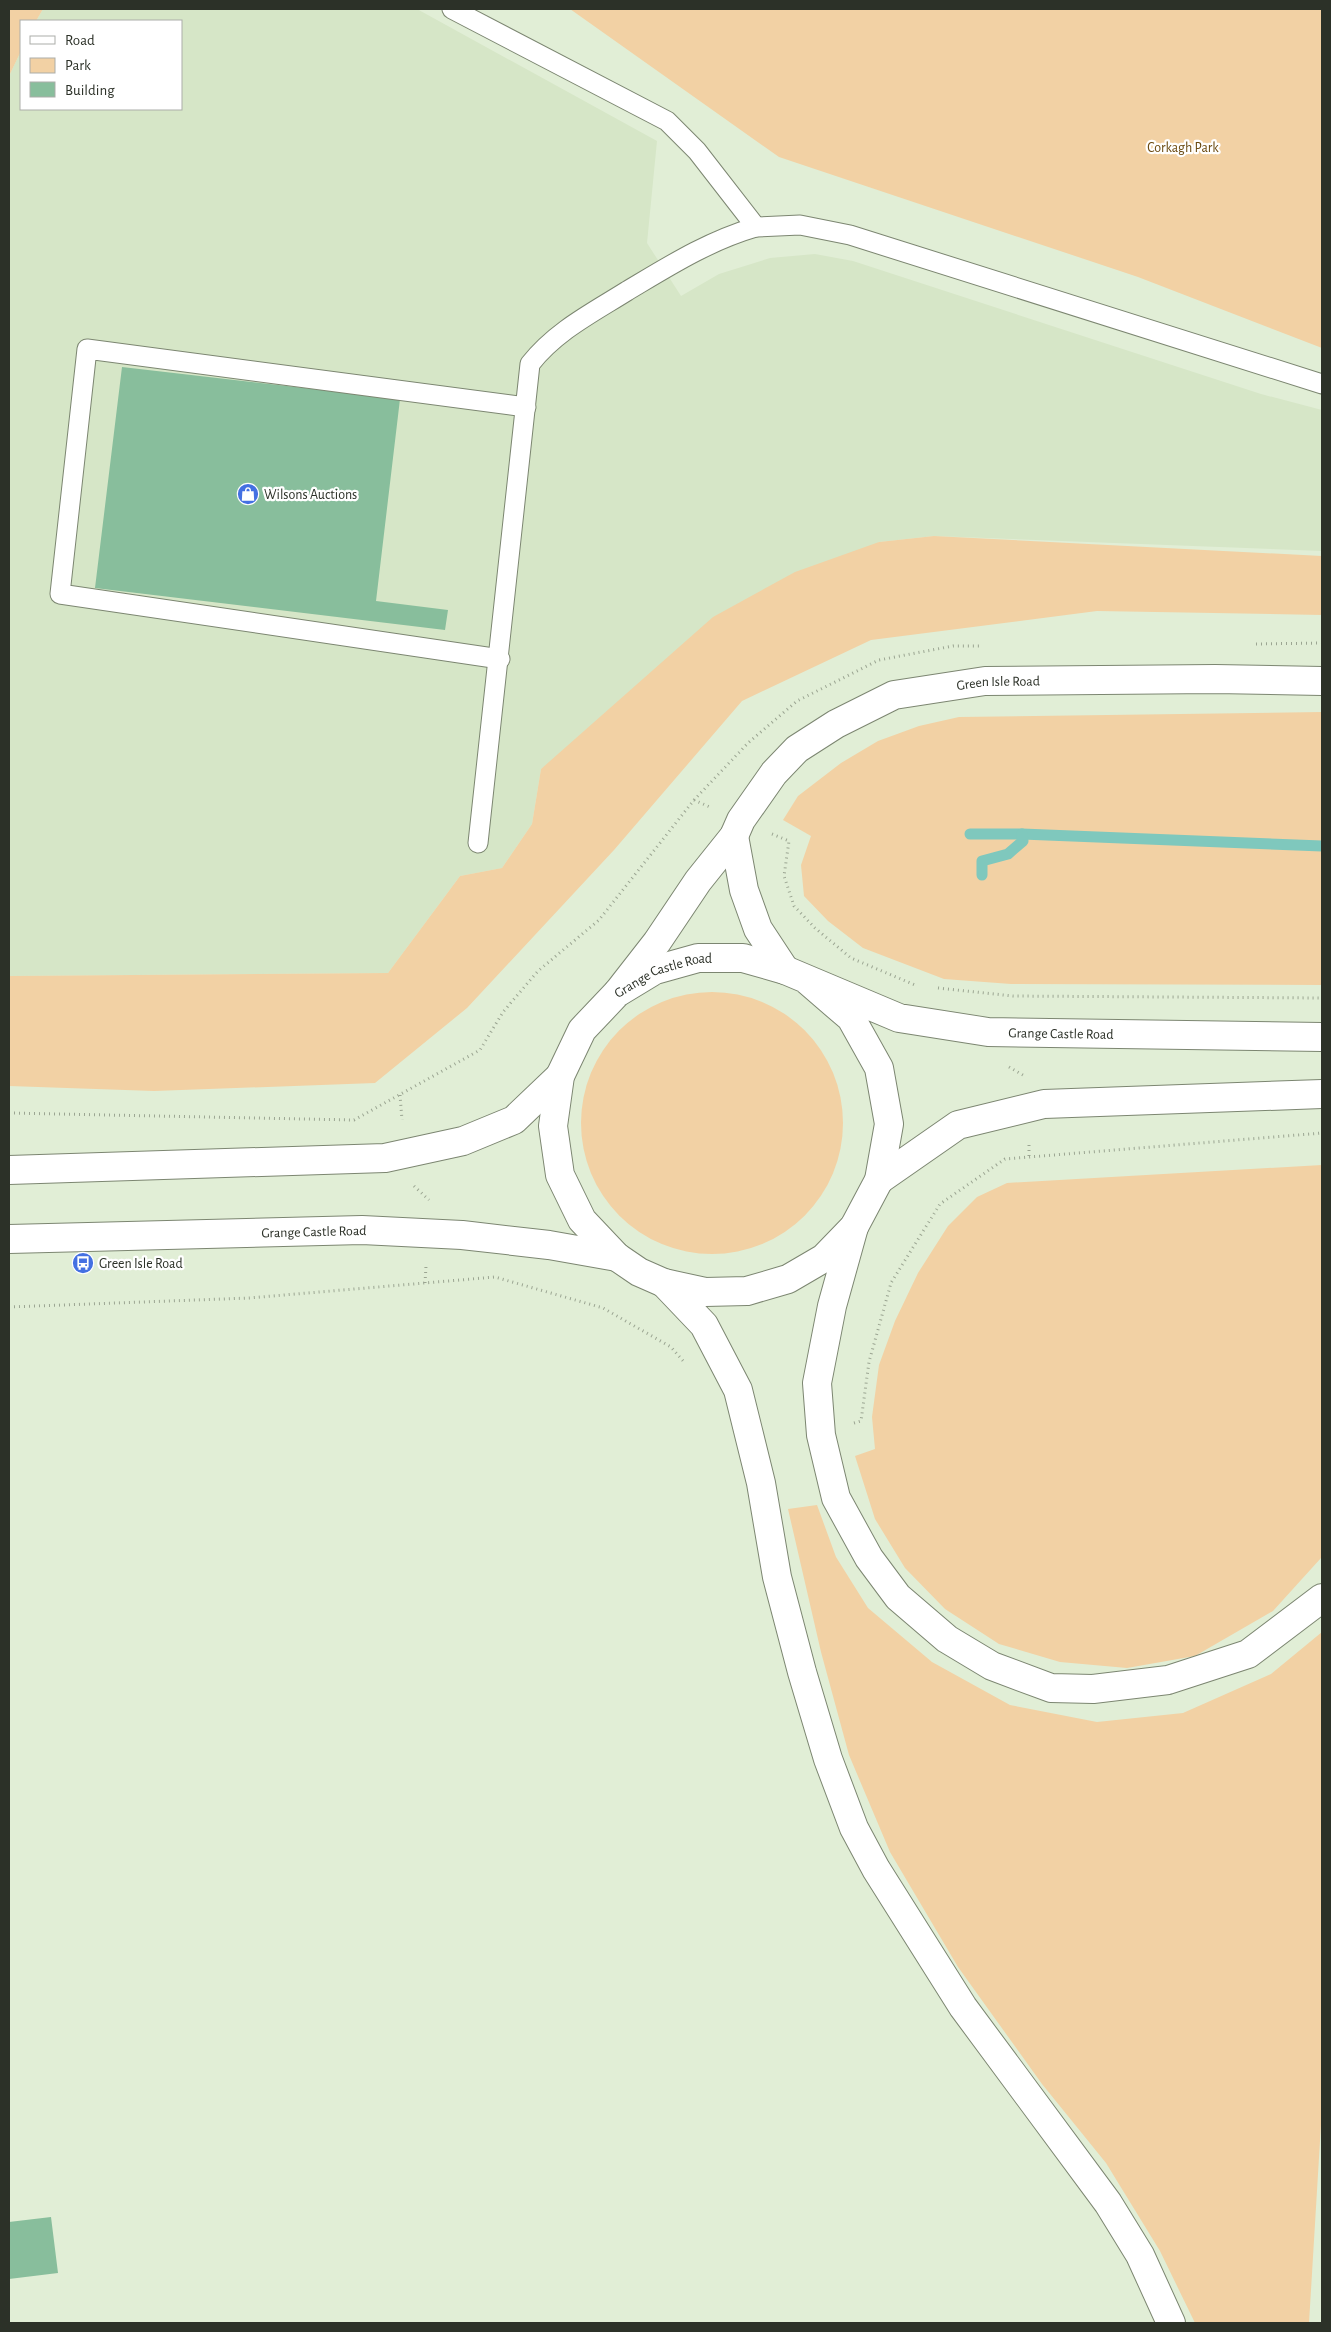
<svg xmlns="http://www.w3.org/2000/svg" width="1331" height="2332" font-family="'Alegreya Sans',sans-serif">
  <style>
    .built { fill: #d6e6c7 }
    .green { fill: #f2d1a4 }
    .lines { fill: none; stroke-linecap: round; stroke-linejoin: round }
    .stream { stroke: #7fc8bd; stroke-width: 11 }
    .building { fill: #88be9c }
    .service-casing { stroke: #7c8671; stroke-width: 21 }
    .tertiary-casing { stroke: #7c8671; stroke-width: 30 }
    .secondary-casing { stroke: #7c8671; stroke-width: 30 }
    .trunk-casing { stroke: #7c8671; stroke-width: 30 }
    .path { stroke: #9ba592; stroke-width: 3; stroke-dasharray: 1 4; stroke-linecap: butt }
    .service { stroke: #fff; stroke-width: 19 }
    .tertiary { stroke: #fff; stroke-width: 28 }
    .secondary { stroke: #fff; stroke-width: 28 }
    .trunk { stroke: #fff; stroke-width: 28 }
    .labels { text-anchor: middle; stroke-width: 4.5; stroke-linejoin: round; paint-order: stroke }
    .park-label { font-size: 14px; fill: #6a490f; stroke: #fff }
    .poi-label { font-size: 14px; fill: #2c3128; stroke: #fff; text-anchor: start }
    .street-label { font-size: 14px; fill: #2c3128; stroke: #fff }
  </style>
  <rect width="100%" height="100%" fill="#e1eed6"/>
  <polygon class="built" points="43,9 417,9 657,141 647,243 681,296 719,274 770,258 815,254 853,261 1261,394 1322,410 1322,551 934,536 879,542 541,769 532,824 502,868 460,876 388,973 9,976 9,76 21,51 21,109 181,109 181,21 36,21"/>
  <g class="green">
    <polygon points="9,9 43,9 36,21 21,21 21,51 9,76"/>
    <polygon points="570,9 1322,9 1322,348 1138,277 779,157"/>
    <polygon points="934,536 1322,556 1322,615 1097,611 871,640 742,701 614,850 467,1008 375,1083 154,1091 9,1086 9,976 388,973 460,876 502,868 532,824 541,769 713,617 795,572 879,542"/>
    <polygon points="1322,712 1322,985 1011,984 944,979 863,948 828,921 804,896 801,865 811,836 783,820 798,796 841,763 878,741 919,726 959,717"/>
    <circle cx="712" cy="1123" r="131"/>
    <polygon points="1322,1165 1321,1558 1273,1611 1195,1656 1127,1668 1060,1662 999,1644 945,1609 905,1568 875,1519 855,1456 875,1449 872,1417 879,1365 895,1321 918,1273 948,1226 977,1197 1007,1183"/>
    <polygon points="817,1505 836,1557 868,1608 932,1662 1010,1705 1097,1722 1183,1713 1271,1674 1322,1632 1322,2108 1309,2323 1195,2323 1160,2251 1106,2163 1042,2084 958,1967 890,1852 849,1755 821,1652 788,1509"/>
  </g>
  <g class="lines">
    <g class="stream">
      <polyline points="970,834 1022,834 1322,846"/>
      <polyline points="982,875 982,861 1008,854 1023,841 1022,834"/>
    </g>
  </g>
  <g class="building">
    <polygon points="122,367 400,399 376,601 448,610 445,630 95,588"/>
    <polygon points="51,2217 58,2273 9,2279 9,2222"/>
  </g>
  <g class="lines">
    <g class="service-casing">
      <g id="service">
        <polyline points="452,9 667,121 697,151 756,227 800,225 850,235 1322,384"/>
        <polyline points="500,659 60,594 87,349 526,407"/>
        <path d="M 478,843 L 530,364 C 556,331 592,313 627,291 C 669,266 708,241 756,227"/>
      </g>
    </g>
    <g class="tertiary-casing">
      <g id="tertiary">
        <polyline points="734,836 744,890 758,929 785,970"/>
        <path id="s1" d="M 618,992 L 657,942 L 698,881 L 734,836 L 741,820 L 774,773 L 797,749 L 836,724 L 894,695 L 985,681 L 1215,679 L 1322,681"/>
      </g>
    </g>
    <g class="secondary-casing">
      <g id="secondary">
        <path id="s2" d="M 808,981 L 851,1018 L 879,1068 L 889,1124 L 879,1180 L 854,1227 L 824,1258 L 788,1279 L 747,1291 L 705,1292 L 664,1283 L 639,1272 L 617,1257 L 582,1220 L 560,1175 L 553,1126 L 560,1076 L 582,1030 L 617,993 L 655,970 L 698,958 L 743,958 L 785,970 L 899,1018 L 988,1032 L 1322,1037"/>
        <polyline points="9,1170 385,1158 463,1141 514,1120 560,1076"/>
        <polyline points="879,1180 958,1125 1044,1104 1322,1094"/>
        <path id="s3" d="M 9,1239 L 362,1230 L 462,1235 L 549,1245 L 617,1257"/>
      </g>
    </g>
    <g class="trunk-casing">
      <g id="trunk">
        <polyline points="854,1227 832,1306 817,1383 821,1435 836,1498 869,1558 898,1597 947,1639 992,1666 1051,1688 1093,1689 1168,1680 1248,1654 1322,1598"/>
        <polyline points="664,1283 704,1325 738,1390 761,1483 777,1577 802,1672 828,1759 854,1828 876,1869 963,2007 1108,2203 1140,2255 1171,2323"/>
      </g>
    </g>
    <g class="path">
      <polyline points="1256,644 1322,643"/>
      <polyline points="694,800 712,808"/>
      <polyline points="772,834 789,841 784,876 794,906 815,928 851,958 915,985"/>
      <polyline points="938,988 1013,996 1322,998"/>
      <polyline points="1009,1067 1023,1075"/>
      <polyline points="400,1095 402,1120"/>
      <polyline points="9,1113 354,1120 480,1050 503,1012 538,971 599,920 694,800 748,743 797,701 879,660 953,646 980,646"/>
      <polyline points="1029,1156 1029,1142"/>
      <polyline points="414,1186 429,1200"/>
      <polyline points="425,1283 426,1266"/>
      <polyline points="9,1307 249,1298 495,1277 603,1308 671,1347 685,1363"/>
      <polyline points="854,1423 861,1421 869,1362 891,1283 940,1204 1005,1159 1322,1133"/>
    </g>
    <use href="#service" class="service"/>
    <use href="#tertiary" class="tertiary"/>
    <use href="#secondary" class="secondary"/>
    <use href="#trunk" class="trunk"/>
  </g>
  <defs>
    <g id="shop-disc" transform="scale(1.125)"><circle r="9.5" fill="#4470e2" stroke="#fff"/><path d="M-5-2.5h2.3a2.7 3.5 0 0 1 5.4 0H5L5.5 6h-11ZM-1.5-2.5h3a1.5 2.3 0 0 0-3 0Z" fill="#fff"/></g>
    <g id="bus-disc" transform="scale(1.125)"><circle r="9.5" fill="#4470e2" stroke="#fff"/><path d="M-5-6H5V4H4V6H2V4H-2V6H-4V4H-5ZM-3.5-4V0h7V-4ZM-3.5 1.2v1.5H-2V1.2ZM2 1.2v1.5H3.5V1.2Z" fill="#fff"/></g>
  </defs>
  <g fill-rule="evenodd">
    <use href="#shop-disc" x="248" y="494"/>
    <use href="#bus-disc" x="83" y="1263"/>
  </g>
  <g class="labels">
    <g class="park-label">
      <text x="1183" y="152">Corkagh Park</text>
    </g>
    <g class="poi-label">
      <text x="264" y="499">Wilsons Auctions</text>
      <text x="99" y="1268">Green Isle Road</text>
    </g>
    <g class="street-label">
      <text dy="5" stroke="none"><textPath href="#s1" startOffset="519">Green Isle Road</textPath></text>
      <text dy="5" stroke="none"><textPath href="#s2" startOffset="900">Grange Castle Road</textPath></text>
      <text dy="5" stroke="none"><textPath href="#s2" startOffset="1314">Grange Castle Road</textPath></text>
      <text dy="5" stroke="none"><textPath href="#s3" startOffset="305">Grange Castle Road</textPath></text>
    </g>
  </g>
  <rect width="1331" height="2332" fill="none" stroke="#2c3128" stroke-width="20"/>
  <rect x="20" y="20" width="162" height="90" fill="#ffffff" stroke="#abada9"/>
  <rect x="30" y="36" width="25" height="8" fill="#ffffff" stroke="#abada9"/>
  <text x="65" y="45" font-size="15" fill="#2c3128">Road</text>
  <rect x="30" y="58" width="25" height="15" fill="#f2d1a4" stroke="#abada9"/>
  <text x="65" y="70" font-size="15" fill="#2c3128">Park</text>
  <rect x="30" y="82" width="25" height="15" fill="#88be9c" stroke="#abada9"/>
  <text x="65" y="95" font-size="15" fill="#2c3128">Building</text>
</svg>
